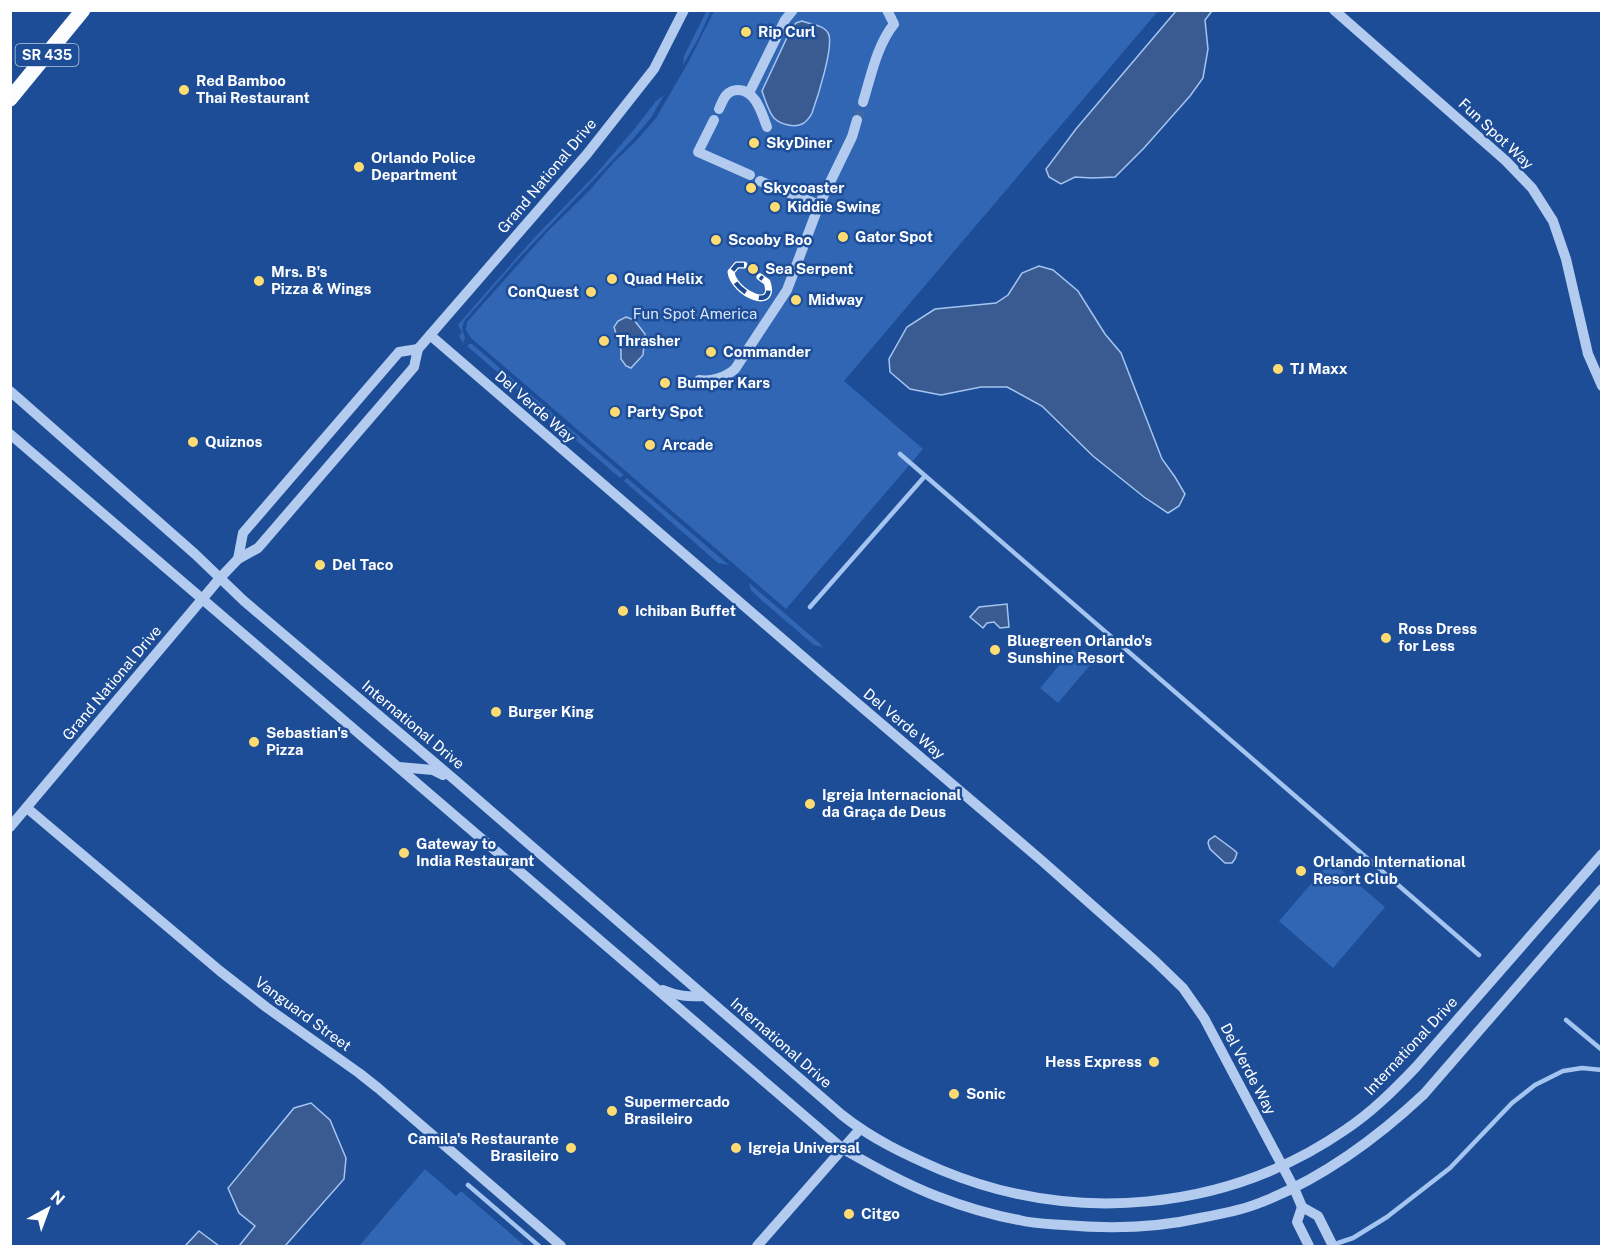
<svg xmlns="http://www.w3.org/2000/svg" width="1612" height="1257" font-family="'Public Sans',sans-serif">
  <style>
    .green { fill: #3166b4 }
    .water { fill: #395b91; stroke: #a5c5f1; stroke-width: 1.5 }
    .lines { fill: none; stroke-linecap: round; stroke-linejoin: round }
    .stream { stroke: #a5c5f1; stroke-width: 4.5 }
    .minor-tunnel { stroke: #3f68a7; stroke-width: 10; stroke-dasharray: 10 5; stroke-linecap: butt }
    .minor { stroke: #b2cbef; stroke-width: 10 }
    .major { stroke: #fafcff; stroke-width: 15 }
    .rail-casing { stroke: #fff; stroke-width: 7 }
    .rail { stroke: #1d4d97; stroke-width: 4.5; stroke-dasharray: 14; stroke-linecap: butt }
    .poi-dot { fill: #fedc71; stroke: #1d4d97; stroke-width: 2 }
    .labels { text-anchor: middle; stroke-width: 5; stroke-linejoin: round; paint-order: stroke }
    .shield { fill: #1d4d97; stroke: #bbcae0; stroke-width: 1.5 }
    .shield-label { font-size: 14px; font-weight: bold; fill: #fff }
    .poi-label { font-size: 15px; font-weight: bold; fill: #fff; stroke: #1d4d97; text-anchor: start }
    .street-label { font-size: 15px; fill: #fff; stroke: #1d4d97 }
    .park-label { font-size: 15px; fill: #d8e6fb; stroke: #1d4d97 }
  </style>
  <rect width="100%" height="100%" fill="#1d4d97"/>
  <g class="green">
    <polygon points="707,10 711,11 697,41 683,65 684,56"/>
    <polygon points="714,11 1158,11 844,381 923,449 786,609 471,338 466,330 467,322 547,232 589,191 614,162 637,140 656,118 689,61"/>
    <polygon points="664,95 651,118 632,140 519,258 464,321 462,329 465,338 463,343 459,336 462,332 458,325 462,320 536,236 596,174 636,127 656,101"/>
    <polygon points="469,344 472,344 624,475 620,478 467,346"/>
    <polygon points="627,478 724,561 729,565 718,563 624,481"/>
    <polygon points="749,583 817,641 823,647 814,645 758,597 751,590"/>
    <polygon points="1073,649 1091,664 1058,703 1040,688"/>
    <polygon points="1331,861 1385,907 1333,968 1279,921"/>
    <polygon points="425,1169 456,1196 461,1191 525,1246 359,1246"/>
  </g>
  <g class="water">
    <polygon points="1176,11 1212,11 1205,20 1208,49 1203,78 1190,96 1144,148 1115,177 1092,178 1075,177 1061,184 1049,177 1046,169 1076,129"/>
    <path d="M 802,21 C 810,24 824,25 828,33 C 835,44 817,99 812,113 C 810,117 806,122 802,124 C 794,128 780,124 774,118 C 770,114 764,97 762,91 L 791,29 L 796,23 Z"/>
    <polygon points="1039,266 1053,270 1078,291 1105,334 1121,353 1162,459 1175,477 1185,494 1179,506 1168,513 1144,497 1093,456 1042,406 1007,387 981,387 941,395 910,389 890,372 889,359 907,327 935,309 996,303 1008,295 1022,273"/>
    <polygon points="626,317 634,320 645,334 643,355 631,368 626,366 621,359 621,350 614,327 618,321"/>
    <polygon points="1007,604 1009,627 1000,628 994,622 987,623 983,628 970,617 979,607"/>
    <polygon points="1215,836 1234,850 1237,853 1235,859 1232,863 1225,863 1210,849 1208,843 1209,840"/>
    <polygon points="311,1103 330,1120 346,1158 344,1179 285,1246 239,1246 255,1226 239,1213 228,1188 294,1108"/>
    <polygon points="199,1231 219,1246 185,1246"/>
  </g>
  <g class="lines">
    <g class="stream">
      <polyline points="900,454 1479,955"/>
      <polyline points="810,607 925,476"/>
      <polyline points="1566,1020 1602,1050"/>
      <polyline points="468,1185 539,1246"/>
      <polyline points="1338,1243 1353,1238 1387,1217 1450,1168 1512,1103 1535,1085 1563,1071 1582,1068 1602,1070"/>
    </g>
    <polyline class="minor-tunnel" points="857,120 863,102"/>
    <g class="minor">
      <polyline points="1334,10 1506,161 1532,188 1553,221 1566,259 1588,354 1602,386"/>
      <polyline points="749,93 785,20 793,10"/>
      <path d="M 863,102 C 871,76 877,45 894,24 L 887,10"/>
      <path d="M 719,109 C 723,100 726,90 738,90 C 756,90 762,114 767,127"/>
      <polyline points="714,120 698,152 750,175"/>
      <polyline points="760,181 819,205"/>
      <polyline points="430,335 823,674 1041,860 1154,960 1183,988 1204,1018 1294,1188 1302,1207"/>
      <path d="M 699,380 C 711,382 726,377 735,369 L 787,290 L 819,205 L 852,137 L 857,120"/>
      <path d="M 10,391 L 195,554 L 244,601 L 455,780 L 842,1115 C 872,1139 906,1155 941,1170 C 1073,1225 1226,1212 1345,1130 C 1372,1112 1394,1090 1416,1067 L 1602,854"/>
      <path d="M 10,434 L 843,1149 C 873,1166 903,1183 936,1196 C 962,1206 991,1215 1019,1220 C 1034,1224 1049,1224 1064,1225 C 1110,1229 1156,1228 1200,1218 C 1221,1214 1243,1210 1262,1202 C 1323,1178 1376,1139 1424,1094 L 1602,889"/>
      <polyline points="238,559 243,533 399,352 418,349"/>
      <polyline points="399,767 433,770 443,775"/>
      <polyline points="27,808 220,971 266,1007 359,1073 378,1088 561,1246"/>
      <polyline points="10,827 220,578 238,559 258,548 414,367 418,349 587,154 654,69 684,10"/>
      <path d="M 663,990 C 677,996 688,997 704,996"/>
      <polyline points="1302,1207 1318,1216 1333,1246"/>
      <polyline points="1302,1207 1297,1222 1309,1246"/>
      <polyline points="757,1246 860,1129"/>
    </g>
    <polyline class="major" points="10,99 83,10"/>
    <g class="rail-casing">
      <path id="rail" d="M 744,265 L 737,265 L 731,272 C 734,294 777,312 767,282 L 760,277"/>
    </g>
    <use href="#rail" class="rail"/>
  </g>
  <g class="poi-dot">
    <circle cx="746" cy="32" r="6"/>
    <circle cx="184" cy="90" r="6"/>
    <circle cx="754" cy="143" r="6"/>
    <circle cx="359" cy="167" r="6"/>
    <circle cx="751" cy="188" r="6"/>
    <circle cx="775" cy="207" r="6"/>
    <circle cx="843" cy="237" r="6"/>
    <circle cx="716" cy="240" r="6"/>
    <circle cx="753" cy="269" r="6"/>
    <circle cx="612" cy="279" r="6"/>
    <circle cx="259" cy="281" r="6"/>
    <circle cx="591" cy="292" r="6"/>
    <circle cx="796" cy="300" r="6"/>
    <circle cx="604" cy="341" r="6"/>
    <circle cx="711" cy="352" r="6"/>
    <circle cx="1278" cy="369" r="6"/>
    <circle cx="665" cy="383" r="6"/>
    <circle cx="615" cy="412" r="6"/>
    <circle cx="193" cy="442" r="6"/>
    <circle cx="650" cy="445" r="6"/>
    <circle cx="320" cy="565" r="6"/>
    <circle cx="623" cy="611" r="6"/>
    <circle cx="1386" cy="638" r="6"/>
    <circle cx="995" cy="650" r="6"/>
    <circle cx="496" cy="712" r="6"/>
    <circle cx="254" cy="742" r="6"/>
    <circle cx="810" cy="804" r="6"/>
    <circle cx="404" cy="853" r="6"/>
    <circle cx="1301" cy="871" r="6"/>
    <circle cx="1154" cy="1062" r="6"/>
    <circle cx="954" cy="1094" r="6"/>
    <circle cx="612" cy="1111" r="6"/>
    <circle cx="571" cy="1148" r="6"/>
    <circle cx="736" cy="1148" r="6"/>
    <circle cx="849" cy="1214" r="6"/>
  </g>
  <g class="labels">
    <rect class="shield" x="15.5" y="44" width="63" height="22" rx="4.5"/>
    <g class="shield-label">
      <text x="47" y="60">SR 435</text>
    </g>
    <g class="poi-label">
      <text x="758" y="37">Rip Curl</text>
      <text x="196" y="86">Red Bamboo<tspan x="196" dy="17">Thai Restaurant</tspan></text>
      <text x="766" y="148">SkyDiner</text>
      <text x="371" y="163">Orlando Police<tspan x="371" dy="17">Department</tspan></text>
      <text x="763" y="193">Skycoaster</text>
      <text x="787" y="212">Kiddie Swing</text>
      <text x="855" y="242">Gator Spot</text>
      <text x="728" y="245">Scooby Boo</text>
      <text x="765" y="274">Sea Serpent</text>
      <text x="271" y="277">Mrs. B's<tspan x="271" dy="17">Pizza &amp; Wings</tspan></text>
      <text x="624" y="284">Quad Helix</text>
      <text x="579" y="297" text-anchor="end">ConQuest</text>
      <text x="808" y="305">Midway</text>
      <text x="616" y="346">Thrasher</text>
      <text x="723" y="357">Commander</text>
      <text x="1290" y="374">TJ Maxx</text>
      <text x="677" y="388">Bumper Kars</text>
      <text x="627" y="417">Party Spot</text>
      <text x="205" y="447">Quiznos</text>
      <text x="662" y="450">Arcade</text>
      <text x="332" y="570">Del Taco</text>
      <text x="635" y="616">Ichiban Buffet</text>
      <text x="1398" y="634">Ross Dress<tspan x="1398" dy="17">for Less</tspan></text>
      <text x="1007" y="646">Bluegreen Orlando's<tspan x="1007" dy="17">Sunshine Resort</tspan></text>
      <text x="508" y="717">Burger King</text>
      <text x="266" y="738">Sebastian's<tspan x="266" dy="17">Pizza</tspan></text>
      <text x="822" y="800">Igreja Internacional<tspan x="822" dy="17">da Graça de Deus</tspan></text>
      <text x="416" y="849">Gateway to<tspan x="416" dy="17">India Restaurant</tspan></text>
      <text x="1313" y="867">Orlando International<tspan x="1313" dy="17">Resort Club</tspan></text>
      <text x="1142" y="1067" text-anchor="end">Hess Express</text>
      <text x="966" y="1099">Sonic</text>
      <text x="624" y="1107">Supermercado<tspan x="624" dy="17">Brasileiro</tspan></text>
      <text x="559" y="1144" text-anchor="end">Camila's Restaurante<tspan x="559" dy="17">Brasileiro</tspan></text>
      <text x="748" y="1153">Igreja Universal</text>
      <text x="861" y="1219">Citgo</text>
    </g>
    <g class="street-label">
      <text transform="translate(1496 134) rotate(43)" y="5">Fun Spot Way</text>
      <text transform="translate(547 176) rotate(-50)" y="5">Grand National Drive</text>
      <text transform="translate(535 407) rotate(41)" y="5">Del Verde Way</text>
      <text transform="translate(112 683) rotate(-50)" y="5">Grand National Drive</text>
      <text transform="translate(904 724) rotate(40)" y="5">Del Verde Way</text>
      <text transform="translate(413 725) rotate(40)" y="5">International Drive</text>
      <text transform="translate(303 1014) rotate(36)" y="5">Vanguard Street</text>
      <text transform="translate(781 1043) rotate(41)" y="5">International Drive</text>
      <text transform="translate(1411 1046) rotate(-47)" y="5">International Drive</text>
      <text transform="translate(1248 1069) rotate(62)" y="5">Del Verde Way</text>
    </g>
    <g class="park-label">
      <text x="695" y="319">Fun Spot America</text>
    </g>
  </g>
  <rect width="1612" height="1257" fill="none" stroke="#ffffff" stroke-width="24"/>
  <g transform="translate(48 1209) rotate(41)" stroke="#1d4d97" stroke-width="4.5" paint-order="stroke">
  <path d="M0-4.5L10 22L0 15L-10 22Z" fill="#ffffff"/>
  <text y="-9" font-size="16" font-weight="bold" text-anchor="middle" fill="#ffffff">N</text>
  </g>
</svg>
